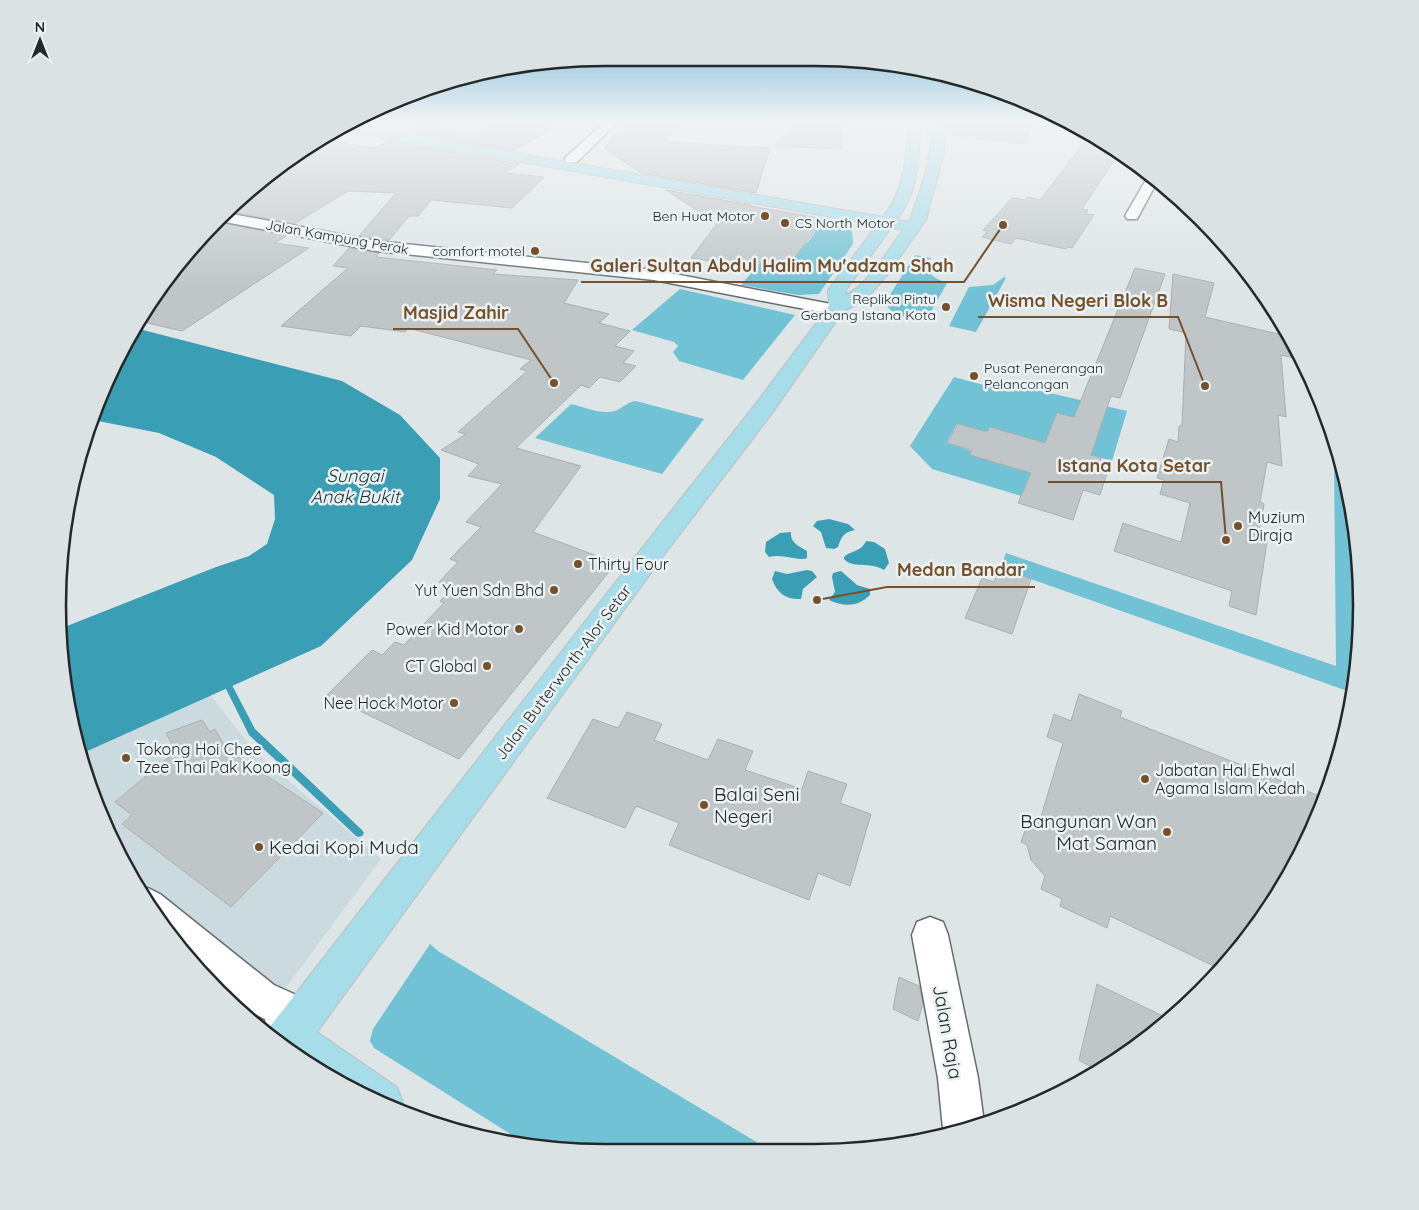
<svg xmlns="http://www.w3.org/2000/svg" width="1419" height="1210" font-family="Quicksand,sans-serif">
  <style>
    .built { fill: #cadade }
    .green { fill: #71c2d4 }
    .water { fill: #3a9fb4 }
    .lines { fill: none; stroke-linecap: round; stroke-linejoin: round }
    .stream { fill: #3a9fb4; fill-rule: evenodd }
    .building { fill: #c0c6c8; stroke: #aab0b1 }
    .minor-casing { stroke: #666c6e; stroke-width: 3 }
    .primary-casing { stroke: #bebebe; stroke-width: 2 }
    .minor { fill: #fff; fill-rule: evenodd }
    .primary { fill: #a7dde9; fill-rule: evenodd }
    .poi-dot { fill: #75502b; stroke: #ebf2f4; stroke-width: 2 }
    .labels { text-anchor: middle; stroke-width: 5; stroke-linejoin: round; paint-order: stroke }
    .far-poi-label { font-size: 14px; fill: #252828; stroke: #ebf2f4; text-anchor: end }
    .far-street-label { font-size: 14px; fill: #252828; stroke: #ebf2f4 }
    .poi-label { font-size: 16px; fill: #252828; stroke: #ebf2f4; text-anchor: start }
    .street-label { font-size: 16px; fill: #252828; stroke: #ebf2f4 }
    .water-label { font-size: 18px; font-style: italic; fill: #1d3339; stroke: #ebf2f4 }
    .near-poi-label { font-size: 19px; fill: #252828; stroke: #ebf2f4; text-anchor: start }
    .near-street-label { font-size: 19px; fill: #252828; stroke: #ebf2f4 }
    .rim { fill: none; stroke: #252828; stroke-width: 2.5 }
    .leader { fill: none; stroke: #75502b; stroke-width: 2 }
    .callout-dot { fill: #75502b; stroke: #ebf2f4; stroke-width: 2 }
    .callout-label { font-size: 18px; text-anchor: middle; font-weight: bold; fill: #75502b; stroke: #ebf2f4; stroke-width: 5; stroke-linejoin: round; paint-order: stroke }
  </style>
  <rect width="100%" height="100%" fill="#dee5e7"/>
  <polygon class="built" points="210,695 257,754 381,859 259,1024 218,992 150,909 99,814 83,753"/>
  <g class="green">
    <polygon points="826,218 845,224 852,230 853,244 819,294 798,295 741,285 780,239 807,243"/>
    <path d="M 915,255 L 931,258 L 927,264 C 928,276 937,279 947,283 L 926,321 C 913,318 888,317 886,301 Z"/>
    <polygon points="1004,277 1006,278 976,332 949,326 969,287 993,285"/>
    <polygon points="680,289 795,315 743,380 679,361 673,352 678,346 674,342 632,330"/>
    <polygon points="954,377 987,386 991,379 1127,411 1112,461 1091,455 1101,425 1057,413 1045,443 990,427 987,432 957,424 947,442 1031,473 1021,496 932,469 910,446"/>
    <path d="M 636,401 L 704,419 L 662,474 L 535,438 L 571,404 C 584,407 602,415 615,411 C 623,408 627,402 636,401 Z"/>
    <polygon points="1334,457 1339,458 1351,498 1361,605 1353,693 1000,568 1006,553 1336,666"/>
    <polygon points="430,944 438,951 773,1152 569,1151 523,1142 374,1048 370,1041 373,1029"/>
  </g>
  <g class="water">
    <polygon points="135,328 342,381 400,415 440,458 440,499 412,560 321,646 83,753 62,677 62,628 216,567 249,556 267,544 275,519 274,495 216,457 159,433 93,420 99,396"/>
    <path d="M 829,519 L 848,524 L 855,530 C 844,532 841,537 838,547 L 834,549 L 826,548 L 821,532 L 813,526 L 817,521 Z"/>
    <path d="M 791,532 C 790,543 799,546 807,551 L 807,558 C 799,562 783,553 769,557 L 765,552 L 766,542 L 780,533 Z"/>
    <path d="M 866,541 L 874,542 L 885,549 L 889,563 L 884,570 C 869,561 853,569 844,559 L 844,557 C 852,550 861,552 866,541 Z"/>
    <path d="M 807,570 L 812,571 L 817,577 L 803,589 L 801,599 C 786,600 777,593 772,579 L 775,571 L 787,574 Z"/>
    <path d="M 841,571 L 857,585 L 870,589 L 870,595 C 858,607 844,607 829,600 L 835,592 L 832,577 L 833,573 Z"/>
  </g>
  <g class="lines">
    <polygon class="stream" points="224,678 227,679 232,685 255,729 362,830 364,833 362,836 359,837 356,836 249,735 226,689 220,681 221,679"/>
  </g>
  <g class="building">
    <polygon points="499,121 513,121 553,128 513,151 407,132 421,125 475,134"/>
    <polygon points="626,121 650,121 682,124 664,142 770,148 756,193 641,173 604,148"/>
    <polygon points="801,121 843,121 841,149 773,146"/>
    <polygon points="947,121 1009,121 1032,124 1026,144 946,134"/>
    <polygon points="1087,139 1100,141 1119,153 1082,209 1088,210 1086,214 1094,215 1072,248 1068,247 1066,249 1016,238 1011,244 982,237 988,231 983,230 1012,198 1025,200 1027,197 1040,200"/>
    <polygon points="324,140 374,148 389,141 519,164 504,173 544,177 512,208 431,200 418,216 409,216 389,240 359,236 396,193 348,191 294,224 228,211 244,193"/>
    <polygon points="666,190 751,205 750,206 824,219 787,267 734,259 731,264 691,258 722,217 701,213"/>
    <polygon points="219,222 287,236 274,243 309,248 182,331 139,321 150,301"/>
    <polygon points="349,248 379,253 376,257 497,270 493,274 578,280 564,303 609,314 599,323 630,331 615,346 634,351 623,363 636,366 620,382 600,377 589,388 581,385 516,448 581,466 533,532 616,563 459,759 327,695 372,650 382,655 395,642 404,645 444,603 440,601 453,588 439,582 458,562 450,559 481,527 466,522 502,484 468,476 479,464 441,450 466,434 458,432 527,371 520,369 531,360 408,328 405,332 361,326 351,336 281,326 348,268 333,266"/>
    <polygon points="1135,268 1165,274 1120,398 1111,396 1091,455 1101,458 1098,467 1108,470 1100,495 1083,490 1073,520 1018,503 1031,473 970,455 972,450 947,443 958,424 987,432 990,427 1045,443 1057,413 1074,417"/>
    <polygon points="1173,274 1214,283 1205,317 1291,337 1302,360 1281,355 1286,417 1278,415 1282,466 1267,462 1260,502 1264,504 1259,533 1268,535 1256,615 1229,606 1232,591 1114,551 1123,523 1181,542 1190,503 1160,494 1164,480 1157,478 1169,439 1178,442 1179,426 1182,426 1186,333 1169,329"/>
    <polygon points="1000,568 1031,579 1012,634 965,618 982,578 994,582"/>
    <polygon points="1079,694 1122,711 1120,717 1317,795 1316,822 1269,909 1220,969 1110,916 1107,928 1060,906 1062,899 1041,889 1045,876 1031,860 1027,845 1021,842 1030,816 1040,820 1063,743 1047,737 1054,714 1071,721"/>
    <polygon points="627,712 662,724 654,740 708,760 718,739 753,751 745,770 802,789 808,771 847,784 840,803 871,814 850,886 818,873 809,900 669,845 679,823 636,806 625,828 547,798 593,719 618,728"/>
    <polygon points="202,720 210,732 215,729 226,749 323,813 231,907 122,824 132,815 115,802 176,751 166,733"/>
    <polygon points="899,977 919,986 923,1003 918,1021 893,1009"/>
    <polygon points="1097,984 1169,1019 1118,1060 1098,1071 1079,1060"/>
  </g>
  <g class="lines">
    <g class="minor-casing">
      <g id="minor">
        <polygon points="606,121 619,121 577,162 567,162 565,159 567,156"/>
        <polygon points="1150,173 1158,180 1137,219 1127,219 1125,216"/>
        <polygon points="227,213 376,241 654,270 836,305 842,306 845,310 842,314 836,315 654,280 376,251 220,221"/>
        <path d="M 148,888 L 160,894 L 274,985 L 294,994 L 308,1037 L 302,1051 L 297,1053 L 267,1030 L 265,1019 C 219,999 164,935 140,892 Z"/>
        <polygon points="930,917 943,922 948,935 978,1078 984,1123 945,1135 943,1129 938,1078 912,935 917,922"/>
      </g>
    </g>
    <g class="primary-casing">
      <path id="primary" d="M 908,121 L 920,121 C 919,158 920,188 897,220 L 909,222 L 910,220 C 920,188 936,154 929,121 L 941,121 L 944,134 L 944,153 L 926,220 L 888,274 L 866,299 L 844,311 L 830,330 L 773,412 L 664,555 L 317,1032 L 397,1087 L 403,1102 L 400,1110 L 331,1079 L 268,1031 L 269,1028 L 646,543 L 757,402 L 829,306 L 828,290 L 877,225 L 339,130 L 348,124 L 883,217 C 906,188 906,156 908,121 ZM 891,228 L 903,230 C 888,250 869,283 846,295 L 846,290 Z"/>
    </g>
    <use href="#minor" class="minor"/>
    <use href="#primary" class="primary"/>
  </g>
  <linearGradient id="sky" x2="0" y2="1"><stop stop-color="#62acd3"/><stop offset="0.42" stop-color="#f0f3f4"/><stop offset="1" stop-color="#f0f3f4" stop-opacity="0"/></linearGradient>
  <rect width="1419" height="290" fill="url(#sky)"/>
  <g class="poi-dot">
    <circle cx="765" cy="216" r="5"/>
    <circle cx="785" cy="223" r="5"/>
    <circle cx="535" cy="251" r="5"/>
    <circle cx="946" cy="307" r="5"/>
    <circle cx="974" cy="376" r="5"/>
    <circle cx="1238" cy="526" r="5"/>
    <circle cx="578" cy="564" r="5"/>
    <circle cx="554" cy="590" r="5"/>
    <circle cx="519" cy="629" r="5"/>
    <circle cx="487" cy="666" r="5"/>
    <circle cx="454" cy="703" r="5"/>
    <circle cx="126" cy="758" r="5"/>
    <circle cx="1145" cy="779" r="5"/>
    <circle cx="704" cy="805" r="5"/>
    <circle cx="1167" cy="832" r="5"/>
    <circle cx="259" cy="847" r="5"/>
  </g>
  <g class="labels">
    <g class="far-poi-label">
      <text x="755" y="221">Ben Huat Motor</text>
      <text x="795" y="228" text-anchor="start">CS North Motor</text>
      <text x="525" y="256">comfort motel</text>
      <text x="936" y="304">Replika Pintu<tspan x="936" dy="16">Gerbang Istana Kota</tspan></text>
      <text x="984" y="373" text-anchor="start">Pusat Penerangan<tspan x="984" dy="16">Pelancongan</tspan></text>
    </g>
    <g class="far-street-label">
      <text transform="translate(337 237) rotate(10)" y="5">Jalan Kampung Perak</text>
    </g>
    <g class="poi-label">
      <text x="1248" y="523">Muzium<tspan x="1248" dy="18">Diraja</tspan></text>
      <text x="588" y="570">Thirty Four</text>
      <text x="544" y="596" text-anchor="end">Yut Yuen Sdn Bhd</text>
      <text x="509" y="635" text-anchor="end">Power Kid Motor</text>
      <text x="477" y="672" text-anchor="end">CT Global</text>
      <text x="444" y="709" text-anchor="end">Nee Hock Motor</text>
      <text x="136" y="755">Tokong Hoi Chee<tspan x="136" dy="18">Tzee Thai Pak Koong</tspan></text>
      <text x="1155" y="776">Jabatan Hal Ehwal<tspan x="1155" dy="18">Agama Islam Kedah</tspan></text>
    </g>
    <g class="street-label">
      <text transform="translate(563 672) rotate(-53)" y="6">Jalan Butterworth-Alor Setar</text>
    </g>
    <g class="water-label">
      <text x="355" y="482">Sungai<tspan x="355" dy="21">Anak Bukit</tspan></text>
    </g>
    <g class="near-poi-label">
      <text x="714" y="801">Balai Seni<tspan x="714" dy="22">Negeri</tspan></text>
      <text x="1157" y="828" text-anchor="end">Bangunan Wan<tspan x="1157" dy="22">Mat Saman</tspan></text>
      <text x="269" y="854">Kedai Kopi Muda</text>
    </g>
    <g class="near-street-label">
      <text transform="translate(948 1032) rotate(80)" y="7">Jalan Raja</text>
    </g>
  </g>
  <path d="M0 0H1419V1210H0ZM605 66H814A539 539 0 0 1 1353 605V605A539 539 0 0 1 814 1144H605A539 539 0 0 1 66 605V605A539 539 0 0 1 605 66Z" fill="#dbe2e4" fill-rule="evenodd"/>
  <path class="rim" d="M605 66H814A539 539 0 0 1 1353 605V605A539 539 0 0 1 814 1144H605A539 539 0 0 1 66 605V605A539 539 0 0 1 605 66Z"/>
  <path class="leader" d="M1003 225L964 282H581M1205 386L1178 317H978M554 383L518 329H393M1226 540L1221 482H1048M817 600L887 587H1035"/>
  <g class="callout-dot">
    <circle cx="1003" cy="225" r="5"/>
    <circle cx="1205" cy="386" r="5"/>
    <circle cx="554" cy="383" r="5"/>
    <circle cx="1226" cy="540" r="5"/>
    <circle cx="817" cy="600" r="5"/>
  </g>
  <g class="callout-label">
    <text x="772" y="272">Galeri Sultan Abdul Halim Mu'adzam Shah</text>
    <text x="1078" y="307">Wisma Negeri Blok B</text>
    <text x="456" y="319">Masjid Zahir</text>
    <text x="1134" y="472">Istana Kota Setar</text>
    <text x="961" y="576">Medan Bandar</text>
  </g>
  <g transform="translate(40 40)" stroke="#ebf2f4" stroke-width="4" paint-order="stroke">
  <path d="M0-4L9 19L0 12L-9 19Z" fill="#252828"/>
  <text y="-8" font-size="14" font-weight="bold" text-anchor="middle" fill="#252828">N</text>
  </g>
</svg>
